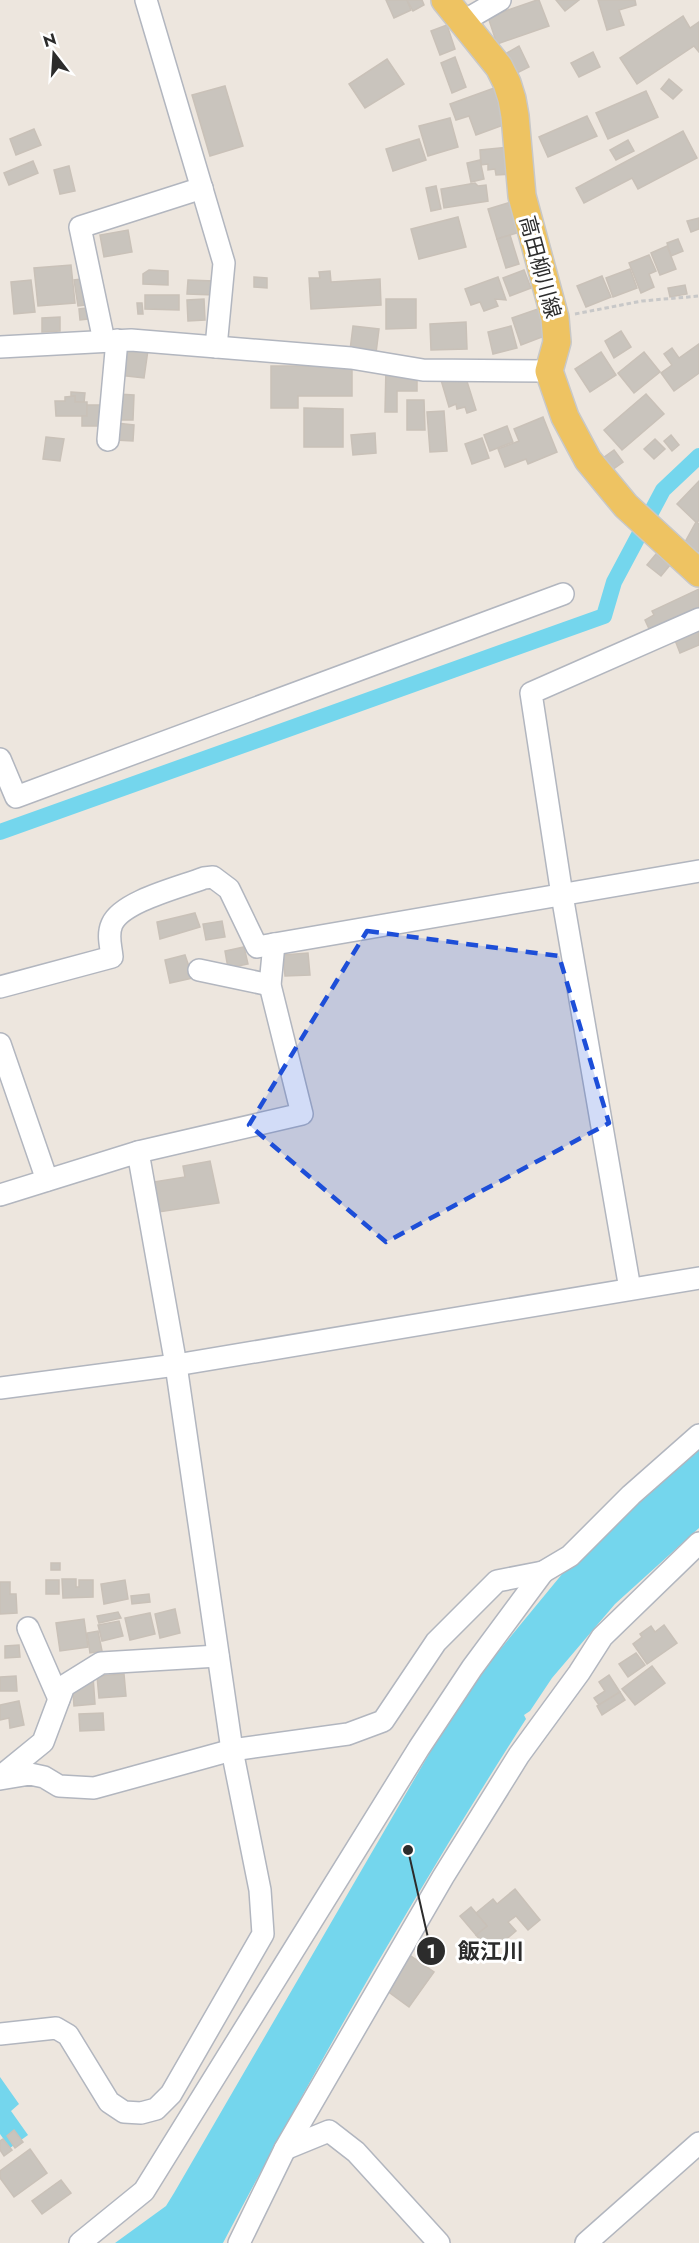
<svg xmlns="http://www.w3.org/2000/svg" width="699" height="2243" font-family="Jost,'Noto Sans JP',sans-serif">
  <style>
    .water { fill: #74d6ed }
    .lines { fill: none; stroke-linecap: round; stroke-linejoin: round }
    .canal { stroke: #74d6ed; stroke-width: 16 }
    .building { fill: #c9c4bd; stroke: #c9c1b8; stroke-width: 1.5 }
    .minor-casing { stroke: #b2b6bf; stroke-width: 24 }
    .major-casing { stroke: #c8c8c8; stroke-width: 30 }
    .path { stroke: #c8c8c8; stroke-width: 3; stroke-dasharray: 4.5 3; stroke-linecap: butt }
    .minor { stroke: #fff; stroke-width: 21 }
    .major { stroke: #eec362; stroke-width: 27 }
    .marked { fill: #1d4ed8; fill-opacity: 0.2; stroke: #1d4ed8; stroke-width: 4.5; stroke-dasharray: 12 8; stroke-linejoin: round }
    .labels { text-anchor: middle; stroke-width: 6; stroke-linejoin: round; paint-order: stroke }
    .street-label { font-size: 21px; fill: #2c2c2c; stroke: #fff }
    .leader { fill: none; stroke: #2c2c2c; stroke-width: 2 }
    .callout-dot { fill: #2c2c2c; stroke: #fff; stroke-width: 2 }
    .mark-label { font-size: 18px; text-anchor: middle; font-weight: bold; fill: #fff }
    .callout-label { font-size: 22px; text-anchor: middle; font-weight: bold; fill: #2c2c2c; stroke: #fff; stroke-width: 6; stroke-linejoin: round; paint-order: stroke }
  </style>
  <rect width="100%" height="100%" fill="#ede6de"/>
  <g class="water">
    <path d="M 699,1448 L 699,1528 L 615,1604 L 552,1678 L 530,1711 L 524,1715 L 526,1719 C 417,1889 317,2064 223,2243 L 115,2243 L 166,2206 L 174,2193 L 458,1704 L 475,1680 L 572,1562 Z"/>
    <polygon points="0,2077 19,2104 11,2111 28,2135 10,2148 0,2134"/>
  </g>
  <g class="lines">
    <polyline class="canal" points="0,832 604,616 614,582 663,490 699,456"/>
  </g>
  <g class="building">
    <polygon points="386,0 407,0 411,10 394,18"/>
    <polygon points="407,0 422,0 424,5 413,11"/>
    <polygon points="537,0 539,0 549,26 497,44 488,17"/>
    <polygon points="556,0 579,0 565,11"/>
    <polygon points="598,0 635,0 636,5 619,10 624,25 607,30"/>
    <polygon points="683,16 690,28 699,22 699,52 694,46 637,84 620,58"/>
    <polygon points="447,25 455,49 440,55 431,31"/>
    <polygon points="519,46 529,67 515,74 505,54"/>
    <polygon points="593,52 600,67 579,77 571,63"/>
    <polygon points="455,57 466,87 452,93 441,63"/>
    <polygon points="387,59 404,84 365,108 349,84"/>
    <polygon points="669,79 682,90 673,99 661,89"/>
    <polygon points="225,86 243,146 210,156 192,95"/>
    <polygon points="497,87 501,99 497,100 506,124 476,135 469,116 456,120 450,104"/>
    <polygon points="646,91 658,117 608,139 596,113"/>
    <polygon points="587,116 597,136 548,157 539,137"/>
    <polygon points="450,118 458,147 428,156 419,126"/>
    <polygon points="34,129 41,145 16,155 10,139"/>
    <polygon points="683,131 697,158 638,189 632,178 584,203 576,188"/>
    <polygon points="419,139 426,160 393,171 386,149"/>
    <polygon points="628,140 634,151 616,160 610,150"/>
    <polygon points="510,147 512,174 496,175 495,169 488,170 488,164 481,165 480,150"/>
    <polygon points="480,160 484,179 471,182 467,163"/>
    <polygon points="33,161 38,173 9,185 4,173"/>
    <polygon points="69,166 75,191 60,194 54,170"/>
    <polygon points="475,183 478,186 486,185 488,201 444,208 441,189"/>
    <polygon points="436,186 441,209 431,211 426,188"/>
    <polygon points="514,201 523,231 497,239 488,209"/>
    <polygon points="458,217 466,247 419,259 411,229"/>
    <polygon points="699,218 699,229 691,232 687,221"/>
    <polygon points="128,230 132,252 104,257 100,235"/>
    <polygon points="510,235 519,264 506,268 497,239"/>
    <polygon points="678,239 683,251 671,256 667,243"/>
    <polygon points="667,246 676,269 660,275 651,253"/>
    <polygon points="649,255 656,271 649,274 654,287 641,293 629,263"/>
    <polygon points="71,265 75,303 38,306 34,268"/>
    <polygon points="630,269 637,288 613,297 606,278"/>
    <polygon points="149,270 168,271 168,285 143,284 143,274"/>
    <polygon points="524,270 531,288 510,296 503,278"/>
    <polygon points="330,271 331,282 380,279 381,305 311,309 309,278 320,278 319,272"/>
    <polygon points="602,276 611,297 586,307 577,286"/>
    <polygon points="254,277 267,278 267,288 254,287"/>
    <polygon points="498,277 506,300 495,299 498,306 484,311 480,302 471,305 465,289"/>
    <polygon points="90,278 93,304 78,306 74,280"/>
    <polygon points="31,280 35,312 14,314 11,282"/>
    <polygon points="188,280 214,281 214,295 187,294"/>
    <polygon points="685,285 687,294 670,297 668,288"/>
    <polygon points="145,295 179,295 179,310 145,309"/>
    <polygon points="204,299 205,320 188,321 187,300"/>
    <polygon points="386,299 416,299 416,328 386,329"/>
    <polygon points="137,303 142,303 143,314 138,314"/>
    <polygon points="96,307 97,318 80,320 79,309"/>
    <polygon points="538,309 547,335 521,345 512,318"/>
    <polygon points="60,317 60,331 42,332 42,318"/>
    <polygon points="466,322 467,349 431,350 430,324"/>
    <polygon points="353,326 379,329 376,353 350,350"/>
    <polygon points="511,326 517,348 493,354 488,332"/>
    <polygon points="621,331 631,347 614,358 605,341"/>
    <polygon points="699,344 699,373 674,391 661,373 672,365 664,354 672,348 679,358"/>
    <polygon points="121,347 148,350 144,378 118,375"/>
    <polygon points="601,352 616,375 590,392 575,369"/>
    <polygon points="644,352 660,372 634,393 618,373"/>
    <polygon points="271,366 352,366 352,396 298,396 298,408 271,408"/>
    <polygon points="386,367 417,367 417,391 397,391 397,412 385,412"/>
    <polygon points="464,372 476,410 467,413 465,407 457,409 456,404 449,407 441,380"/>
    <polygon points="71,392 85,393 84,403 75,402 75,396 71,396"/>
    <polygon points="117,394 134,395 133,420 116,420"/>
    <polygon points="646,394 664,414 622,450 604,430"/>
    <polygon points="75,396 75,402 87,402 87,416 56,416 55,401 65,401 65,397"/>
    <polygon points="407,400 424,400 425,430 407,430"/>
    <polygon points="87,405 103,405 103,426 82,426 82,416 87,416"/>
    <polygon points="304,408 343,409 343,447 304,447"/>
    <polygon points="444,411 447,451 430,452 427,412"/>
    <polygon points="543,417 557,452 528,464 526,459 505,467 498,449 519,441 514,429"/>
    <polygon points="116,423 134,425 133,441 115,440"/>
    <polygon points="507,426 513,442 490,451 484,435"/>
    <polygon points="375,433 376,453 353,455 351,435"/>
    <polygon points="671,435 679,445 672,451 664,441"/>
    <polygon points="46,437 64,439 60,461 43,459"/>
    <polygon points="482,438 489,458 472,464 465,444"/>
    <polygon points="655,439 665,449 654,459 644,449"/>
    <polygon points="614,450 623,462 612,470 603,458"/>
    <polygon points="699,481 699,520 697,523 677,504"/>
    <polygon points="696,522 699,524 699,552 684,544"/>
    <polygon points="656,554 670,565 661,576 647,565"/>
    <polygon points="699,589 699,611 651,633 645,620 654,615 652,611"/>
    <polygon points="699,625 699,645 680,653 673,635"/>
    <polygon points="195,913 200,927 160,939 157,922"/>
    <polygon points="222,921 225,937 206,940 203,924"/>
    <polygon points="244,947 248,964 228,968 225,951"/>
    <polygon points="308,953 310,975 285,976 283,955"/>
    <polygon points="185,955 193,978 170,983 165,960"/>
    <polygon points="210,1161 219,1203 152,1213 147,1183 185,1177 183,1166"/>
    <rect x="51" y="1563" width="9" height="7"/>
    <polygon points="62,1579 76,1579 76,1587 79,1587 79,1580 93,1580 93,1597 63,1598"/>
    <rect x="46" y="1580" width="13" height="14"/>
    <polygon points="125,1580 128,1599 104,1604 101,1584"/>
    <polygon points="0,1582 10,1582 10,1594 16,1594 17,1613 0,1614"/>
    <polygon points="149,1594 150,1602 132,1604 131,1596"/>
    <polygon points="175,1609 180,1633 160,1638 155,1614"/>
    <polygon points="118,1612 121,1618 99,1623 97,1616"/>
    <polygon points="150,1613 155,1634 130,1640 125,1618"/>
    <polygon points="84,1619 88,1647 60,1651 56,1623"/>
    <polygon points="119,1621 123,1636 102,1641 98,1625"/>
    <polygon points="664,1625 677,1643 647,1664 633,1644 642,1637 640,1634 651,1626 655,1632"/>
    <polygon points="98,1631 102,1651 90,1653 87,1633"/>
    <polygon points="19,1645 20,1657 5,1658 5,1646"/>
    <polygon points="636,1653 645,1665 628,1677 619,1664"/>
    <polygon points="652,1666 665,1683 635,1705 622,1689"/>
    <polygon points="124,1674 126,1696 99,1698 97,1676"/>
    <polygon points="609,1675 620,1692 599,1705 594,1698 605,1691 599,1682"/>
    <polygon points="16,1676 17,1691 0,1691 0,1677"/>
    <polygon points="93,1676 95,1704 74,1706 72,1678"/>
    <polygon points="620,1692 625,1700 602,1715 597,1706"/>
    <polygon points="19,1701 24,1725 10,1728 9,1718 0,1720 0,1705"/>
    <polygon points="103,1713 104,1730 80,1731 79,1714"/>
    <polygon points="515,1889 540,1920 528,1930 516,1916 508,1922 516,1931 491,1952 476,1935 487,1926 476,1913 493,1899 497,1904"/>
    <polygon points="471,1907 487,1926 476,1935 460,1916"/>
    <polygon points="411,1956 434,1972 409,2007 386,1990"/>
    <polygon points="14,2130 23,2142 15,2148 7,2136"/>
    <polygon points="3,2139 12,2150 4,2156 0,2150 0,2141"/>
    <polygon points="30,2149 47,2173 14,2197 0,2178 0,2171"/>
    <polygon points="61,2180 71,2193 42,2214 32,2201"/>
  </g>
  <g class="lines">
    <g class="minor-casing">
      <g id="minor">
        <polyline points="146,0 224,263 216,347"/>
        <polyline points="462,22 500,0"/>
        <polyline points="104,341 80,227 202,188"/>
        <polyline points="0,347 131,340 351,358 423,370 549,371"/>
        <polyline points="108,440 117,340"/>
        <polyline points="0,759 16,797 563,594"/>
        <polyline points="199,970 270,985"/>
        <path d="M 0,987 L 112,957 C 111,946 107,935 112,924 C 122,901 181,887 204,878 L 213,877 L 229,889 L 257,947 L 699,871"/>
        <polyline points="0,1044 47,1180"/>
        <polyline points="138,1152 302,1114 270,985 274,944"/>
        <polyline points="0,1195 138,1152 176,1365 232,1750 260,1890 263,1934 171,2094 156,2109 141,2113 124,2112 109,2102 68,2035 56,2028 0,2034"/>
        <polyline points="630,1289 562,895 531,693 699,619"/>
        <polyline points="0,1388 176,1365 699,1278"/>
        <polyline points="28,1628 59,1699"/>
        <polyline points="0,1777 43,1742 64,1686 101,1663 218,1656"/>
        <polyline points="0,1779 30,1774 44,1777 59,1786 94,1788 232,1750 348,1734 383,1721 436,1642 497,1581 543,1572 570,1556 631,1495 699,1435"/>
        <polyline points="285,2149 329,2131 356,2152 439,2243"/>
        <polyline points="80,2243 144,2191 419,1748 472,1668 543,1572"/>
        <polyline points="239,2243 285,2149 443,1877 519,1755 579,1673 602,1637 699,1543"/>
        <polyline points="586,2243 699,2143"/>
      </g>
    </g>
    <g class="major-casing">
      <polyline id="major" points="445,0 499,67 507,83 512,99 515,116 522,196 555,318 557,342 549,371 565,417 588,460 626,506 699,573"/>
    </g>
    <polyline class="path" points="575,314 642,301 699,296"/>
    <use href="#minor" class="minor"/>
    <use href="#major" class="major"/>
  </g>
  <path class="marked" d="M 367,931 L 559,956 L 609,1123 L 386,1242 L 249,1125 Z"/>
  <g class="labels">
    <g class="street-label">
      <text transform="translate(540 267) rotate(75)" y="7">高田柳川線</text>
    </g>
  </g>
  <path class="leader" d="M408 1850L431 1951"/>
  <g class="callout-dot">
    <circle cx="408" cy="1850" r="6"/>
    <circle cx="431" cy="1951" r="15"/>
  </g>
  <g class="mark-label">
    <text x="431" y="1958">1</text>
  </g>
  <g class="callout-label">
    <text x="491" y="1959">飯江川</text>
  </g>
  <g transform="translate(54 54) rotate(343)" stroke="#ffffff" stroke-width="4.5" paint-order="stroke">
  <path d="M0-4.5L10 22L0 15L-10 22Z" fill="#2c2c2c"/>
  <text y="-9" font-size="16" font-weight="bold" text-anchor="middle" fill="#2c2c2c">N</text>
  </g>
</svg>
